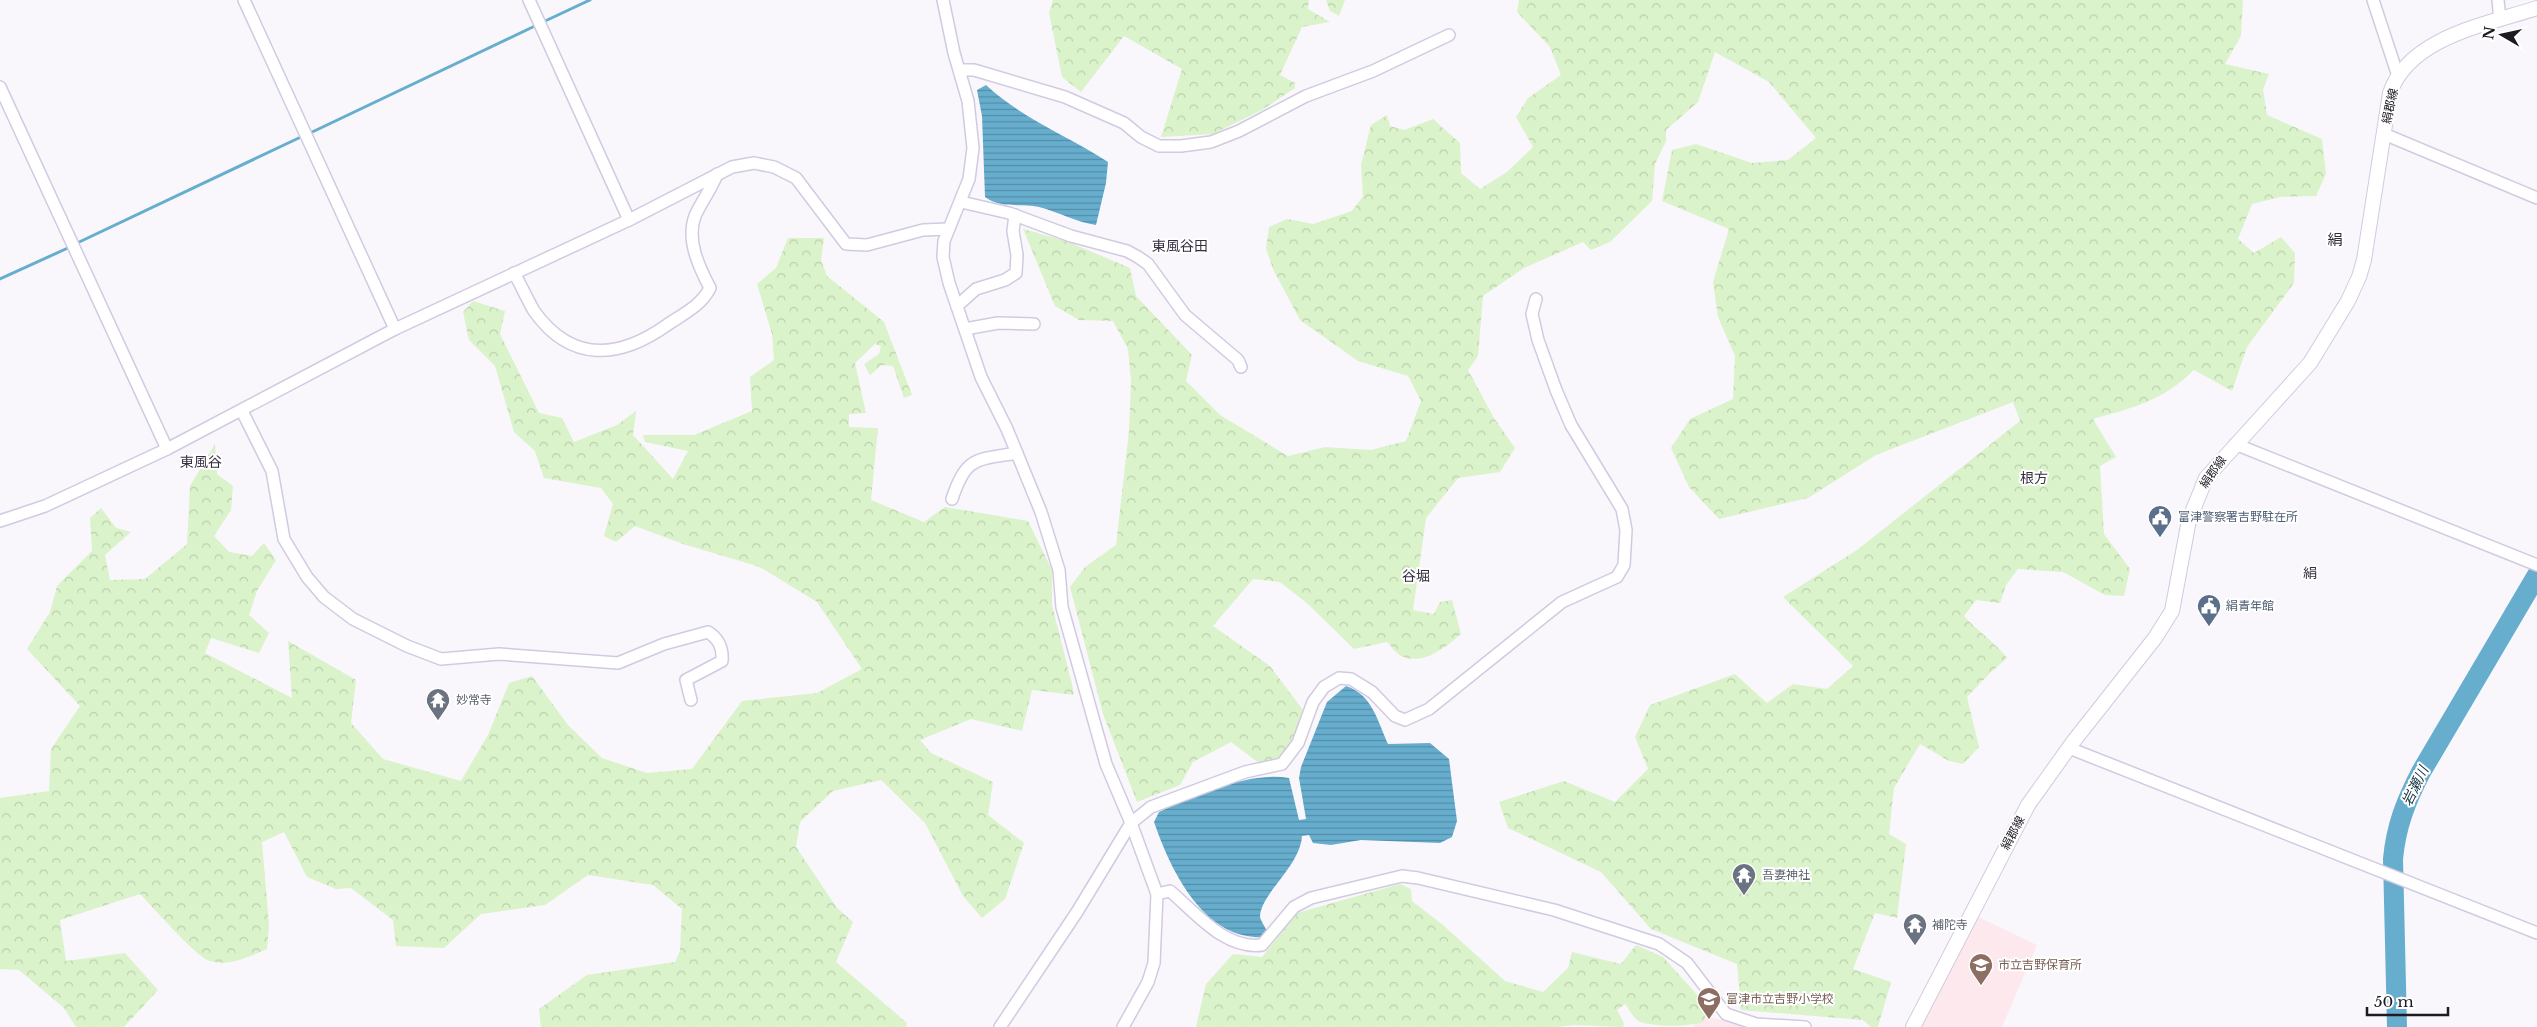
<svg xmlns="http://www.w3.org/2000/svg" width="2537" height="1027" font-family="'Libre Baskerville','Noto Sans JP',serif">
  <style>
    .education { fill: #fde8ed }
    .forest { fill: url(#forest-crowns) }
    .water { fill: url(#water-rules) }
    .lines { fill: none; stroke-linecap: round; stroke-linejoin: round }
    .stream { stroke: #67aece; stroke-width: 3 }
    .river { stroke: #67aece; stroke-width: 20 }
    .minor-casing { stroke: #d2cae1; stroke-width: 14 }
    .major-casing { stroke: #d2cae1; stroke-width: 16 }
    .minor { stroke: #fff; stroke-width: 11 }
    .major { stroke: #fff; stroke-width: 14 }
    .labels { text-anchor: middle; stroke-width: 4; stroke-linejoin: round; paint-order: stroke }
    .street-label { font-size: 12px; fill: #1d1a22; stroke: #fff }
    .service-label { font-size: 12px; fill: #4e5e75; stroke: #fff; text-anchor: start }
    .worship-label { font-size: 12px; fill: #5b616d; stroke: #fff; text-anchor: start }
    .education-label { font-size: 12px; fill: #785e54; stroke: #fff; text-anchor: start }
    .neighbourhood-label { font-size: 14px; fill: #362f41; stroke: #fff }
    .water-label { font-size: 14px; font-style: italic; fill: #153644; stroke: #fff }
    .quarter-label { font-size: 15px; fill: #362f41; stroke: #fff }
  </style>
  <defs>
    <pattern id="forest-crowns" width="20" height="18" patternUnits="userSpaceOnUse" patternTransform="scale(1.25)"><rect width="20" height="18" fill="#daf3ca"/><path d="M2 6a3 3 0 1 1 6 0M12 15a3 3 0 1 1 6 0" fill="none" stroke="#bbd0ad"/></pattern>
    <pattern id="water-rules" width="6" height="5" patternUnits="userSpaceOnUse" patternTransform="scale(1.25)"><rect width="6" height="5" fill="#67aece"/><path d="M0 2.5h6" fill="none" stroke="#548da7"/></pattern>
  </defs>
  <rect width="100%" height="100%" fill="#f9f7fc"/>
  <g class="education">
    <polygon points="1978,917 2037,945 2002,1027 1920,1027"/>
    <polygon points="1695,1014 1752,1027 1694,1027"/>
  </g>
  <g class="forest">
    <polygon points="1053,0 1309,0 1308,9 1330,22 1302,27 1280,75 1295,83 1295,88 1262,110 1213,134 1161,137 1182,69 1124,36 1081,92 1062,77 1049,13"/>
    <polygon points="1326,0 1345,0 1339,16 1330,11"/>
    <path d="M 1519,0 L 2243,0 L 2241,36 L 2225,64 L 2269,74 L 2263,89 L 2267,115 L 2322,139 L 2326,174 L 2316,196 L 2280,197 L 2252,204 L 2238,239 L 2254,253 L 2281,237 L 2295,253 L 2294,283 L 2247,347 L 2232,391 L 2194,370 C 2162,401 2135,407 2093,419 L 2116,457 L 2100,466 L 2104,534 L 2130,569 L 2124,596 L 2105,595 L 2063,572 L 2018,569 L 2006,585 L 2000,603 L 1976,600 L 1964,616 C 1978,632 1995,642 2007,658 L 1990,673 L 1967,697 L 1979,747 L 1963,764 L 1949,761 L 1920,744 L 1894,788 L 1889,834 L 1906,844 L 1897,918 L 1875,913 L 1853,969 L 1891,982 L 1878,1027 L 1871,1027 L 1863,1020 L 1741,1010 L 1737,964 L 1651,929 L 1601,872 L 1508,828 L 1499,802 L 1564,781 L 1615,802 L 1648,769 L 1635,737 L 1650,705 L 1735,674 L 1767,703 L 1793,684 L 1827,689 L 1853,666 L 1783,597 L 1857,550 L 2020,421 L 2013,402 L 1876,455 L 1808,498 L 1719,519 L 1689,487 L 1671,448 L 1690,419 L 1733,399 L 1735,356 L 1718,317 L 1713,282 L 1729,229 L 1662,201 L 1672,150 L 1696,144 L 1752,163 L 1788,160 L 1816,138 L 1769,82 L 1715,52 L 1698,102 L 1666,130 L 1666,141 L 1655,164 L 1652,201 L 1610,242 L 1591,250 L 1583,242 L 1524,268 L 1483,296 L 1478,356 L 1468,370 L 1494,418 L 1515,448 L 1500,472 L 1458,478 L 1426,518 L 1413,610 L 1434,614 L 1440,602 L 1452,600 L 1461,634 C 1446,647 1423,666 1401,656 C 1396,653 1391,646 1387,642 L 1354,649 L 1309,605 L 1280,582 L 1253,579 L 1213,626 L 1270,666 L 1303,710 L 1287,758 L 1259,763 L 1231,742 L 1193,762 L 1180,785 L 1137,802 L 1103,714 L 1070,587 L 1085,567 L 1116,545 L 1129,431 L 1131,381 L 1128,349 L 1113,321 L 1079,320 L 1055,306 L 1023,229 L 1066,241 L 1130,268 L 1136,296 L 1192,355 L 1186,381 L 1220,415 L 1288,456 L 1325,447 L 1371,450 L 1406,441 L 1421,401 L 1408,376 L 1358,361 L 1300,320 L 1273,269 L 1266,248 L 1269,227 L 1287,219 L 1313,224 L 1352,211 L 1363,196 L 1361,165 L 1371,125 L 1387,115 L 1390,126 L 1404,130 L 1433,119 L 1460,143 L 1461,173 L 1480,189 L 1507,172 L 1533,147 L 1516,117 L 1528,98 L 1561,75 L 1550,47 L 1517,12 Z"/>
    <path d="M 788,238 L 824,238 L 821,260 L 827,276 L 884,322 L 912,395 L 904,398 L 893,366 L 882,365 L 870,375 L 864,364 L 879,354 L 881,346 L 875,344 L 855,363 L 866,413 L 849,414 L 849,427 L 878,428 L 871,500 L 924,522 L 945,507 L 1028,521 L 1052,570 L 1052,605 L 1072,684 L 1074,695 L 1032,690 L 1022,731 L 971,719 L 920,740 L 931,753 L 993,782 L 988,815 L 1024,843 L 1005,899 L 982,918 L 963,896 L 925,823 L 881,780 L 833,791 L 800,822 L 796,847 L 837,908 L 853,922 L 836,962 L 907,1023 L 906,1027 L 541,1027 L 539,1009 L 587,975 L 675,962 L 680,951 L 682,909 L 653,885 L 588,875 L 545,905 L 481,914 L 444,948 L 396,946 L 393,920 L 351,888 L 336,889 L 307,877 L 284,832 L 262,842 L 269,925 L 267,949 C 250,956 230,967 210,961 C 196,957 153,907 140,894 L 60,920 L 66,961 L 125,953 L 158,990 L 124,1027 L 76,1027 L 64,1008 L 19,970 L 0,969 L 0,798 L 49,791 L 51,749 L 80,706 L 27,649 L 50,612 L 57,586 L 92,551 L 90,518 L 101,508 L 116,528 L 131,532 L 105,555 L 110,580 L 145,579 L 187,544 L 190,486 L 215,444 L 217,474 L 233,486 L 231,510 L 214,536 L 229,552 L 252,556 L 264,543 L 276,560 L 257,591 L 249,615 L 269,633 L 259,653 L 211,638 L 205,653 L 292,698 L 288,641 L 356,680 L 351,723 L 383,759 L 461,781 L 488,735 L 509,683 L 532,676 L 568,725 L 602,758 L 647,773 L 692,769 L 742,701 L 817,693 L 862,669 L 817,602 L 760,567 L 683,544 L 635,526 L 616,542 L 604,536 L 613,504 L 601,488 L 544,478 L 535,451 L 514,432 L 495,366 L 469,340 L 463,312 L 473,301 L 505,311 L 500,334 L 539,413 L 562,418 L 574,442 L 617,425 L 636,411 L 633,435 L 673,479 L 688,451 L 645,442 L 643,435 L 694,435 L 752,411 L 750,377 L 774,360 L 772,334 L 757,284 L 776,268 Z"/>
    <path d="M 1400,884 L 1411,889 L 1412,901 L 1443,925 L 1505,981 L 1543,992 L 1568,968 L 1572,952 L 1621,964 L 1636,945 L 1663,957 L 1709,1008 L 1703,1022 C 1686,1027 1658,1027 1640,1022 C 1634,1019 1629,1009 1625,1004 L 1617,1010 L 1624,1023 L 1623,1027 C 1602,1027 1577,1023 1558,1027 L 1196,1027 L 1206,984 L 1233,954 L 1262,957 L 1297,913 Z"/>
  </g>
  <g class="water">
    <path d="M 986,85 C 1021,118 1068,136 1108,162 L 1106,183 L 1096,225 C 1076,222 1058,212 1039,207 C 1020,203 1001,209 985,197 L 982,116 L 977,90 Z"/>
    <path d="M 1346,686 C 1372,694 1378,722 1388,744 L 1430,743 L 1449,759 L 1457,821 L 1452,837 L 1440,843 L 1361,840 L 1331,845 L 1313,843 L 1309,835 L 1302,836 C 1300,867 1260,894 1260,917 C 1261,921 1265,927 1267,931 C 1263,940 1256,937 1247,936 C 1197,927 1169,865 1154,822 L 1159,812 C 1195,796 1249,771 1289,778 L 1299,820 L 1306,819 L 1299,778 L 1301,767 L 1327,702 Z"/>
  </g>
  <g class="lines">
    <g class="stream">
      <polyline points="543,22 590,0"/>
      <polyline points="308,134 537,25"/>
      <polyline points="75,244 303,136"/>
      <polyline points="0,279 70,247"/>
    </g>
    <path class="river" d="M 2397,1027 L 2393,859 C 2396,826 2406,801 2421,772 L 2537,575"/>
    <g class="minor-casing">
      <g id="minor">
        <polyline points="244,0 395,329"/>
        <polyline points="529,0 629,220"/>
        <polyline points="943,0 954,53 968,101 973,148 969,179 944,241 943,257 949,283 981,377 1007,429 1041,512 1059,570 1062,607 1106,764 1131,823 1157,894 1154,963 1148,982 1123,1027"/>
        <polyline points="2373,0 2398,76"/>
        <polyline points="2498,0 2500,20"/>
        <polyline points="960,70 974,70 1065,97 1124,123 1141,137 1159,146 1181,146 1211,142 1239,131 1306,96 1373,71 1449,35"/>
        <polyline points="0,87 167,449"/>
        <polyline points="2384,134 2537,198"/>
        <polyline points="961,202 1009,213 1071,236 1127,251 1138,257 1148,264 1185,315 1238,360 1241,367"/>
        <path d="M 514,273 C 521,285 527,299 534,311 C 571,363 619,359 667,325 C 683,314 701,306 710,288 C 699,267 686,240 695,216 C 701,202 711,190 717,174"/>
        <polyline points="957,306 976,289 1005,280 1016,273 1017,255 1013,231 1015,215"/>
        <polyline points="965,329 998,323 1034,324"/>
        <path d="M 242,411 L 272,471 L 284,539 L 307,577 L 324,597 L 353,619 L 407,646 L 441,659 L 499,654 L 618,663 L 664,644 L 708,632 C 719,639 723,648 722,661 L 686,680 L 691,700"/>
        <polyline points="2235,444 2537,565"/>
        <path d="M 952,499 C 966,456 976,460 1017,453"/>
        <polyline points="0,521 45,506 167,449 395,329 629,220 732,167 754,163 774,167 796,178 846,244 867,245 923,230 948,229"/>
        <polyline points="2069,748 2537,933"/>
        <path d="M 1157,894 L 1170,891 C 1196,913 1225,950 1262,945 L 1294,907 L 1311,898 L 1402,876 L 1418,878 L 1554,910 L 1659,944 L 1687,963 L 1726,1014 L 1756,1024 L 1805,1027"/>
        <polyline points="1000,1027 1077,912 1131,823 1151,807 1245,772 1282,764 1298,743 1313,702 1324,687 1339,678 1351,679 1372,692 1395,716 1405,720 1429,709 1562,602 1617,577 1624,565 1626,530 1622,509 1571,425 1556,390 1538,340 1532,314 1536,299"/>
      </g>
    </g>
    <g class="major-casing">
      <path id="major" d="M 1913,1027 L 2028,805 L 2073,742 L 2155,638 L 2172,611 L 2189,520 L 2206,478 L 2310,363 L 2348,301 L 2359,277 L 2364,260 L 2390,93 C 2409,37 2488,24 2537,8"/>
    </g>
    <use href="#minor" class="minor"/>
    <use href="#major" class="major"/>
  </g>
  <defs>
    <g id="civic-pin" transform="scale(1.25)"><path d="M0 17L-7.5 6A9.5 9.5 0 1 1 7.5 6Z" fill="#5c6f8a" stroke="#fff"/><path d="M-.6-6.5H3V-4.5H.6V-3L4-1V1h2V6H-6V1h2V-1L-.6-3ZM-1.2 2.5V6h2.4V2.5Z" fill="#fff"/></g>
    <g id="temple-pin" transform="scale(1.25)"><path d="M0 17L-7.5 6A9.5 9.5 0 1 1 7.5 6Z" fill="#6b7280" stroke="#fff"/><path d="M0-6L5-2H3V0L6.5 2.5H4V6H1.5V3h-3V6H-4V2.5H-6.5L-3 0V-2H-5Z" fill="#fff"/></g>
    <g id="school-pin" transform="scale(1.25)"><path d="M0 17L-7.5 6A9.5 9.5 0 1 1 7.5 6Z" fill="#8d6e63" stroke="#fff"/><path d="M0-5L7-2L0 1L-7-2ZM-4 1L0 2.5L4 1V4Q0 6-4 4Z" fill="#fff"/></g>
  </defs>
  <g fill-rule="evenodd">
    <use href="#civic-pin" x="2160" y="517"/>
    <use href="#civic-pin" x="2209" y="606"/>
    <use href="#temple-pin" x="438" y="700"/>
    <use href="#temple-pin" x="1744" y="875"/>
    <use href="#temple-pin" x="1915" y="925"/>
    <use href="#school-pin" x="1981" y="965"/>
    <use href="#school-pin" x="1709" y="999"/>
  </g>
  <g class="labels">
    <g class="street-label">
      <text transform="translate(2390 106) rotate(-78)" y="4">絹郡線</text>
      <text transform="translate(2213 472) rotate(-55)" y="4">絹郡線</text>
      <text transform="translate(2013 833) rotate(-62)" y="4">絹郡線</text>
    </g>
    <g class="service-label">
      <text x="2178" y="521">富津警察署吉野駐在所</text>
      <text x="2226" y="610">絹青年館</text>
    </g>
    <g class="worship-label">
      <text x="456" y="704">妙常寺</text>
      <text x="1762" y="879">吾妻神社</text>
      <text x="1932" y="929">補陀寺</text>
    </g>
    <g class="education-label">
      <text x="1998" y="969">市立吉野保育所</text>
      <text x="1726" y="1003">富津市立吉野小学校</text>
    </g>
    <g class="neighbourhood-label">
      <text x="1180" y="251">東風谷田</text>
      <text x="201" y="467">東風谷</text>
      <text x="2034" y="483">根方</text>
      <text x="2310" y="578">絹</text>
      <text x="1416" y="581">谷堀</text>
    </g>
    <g class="water-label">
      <text transform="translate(2415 786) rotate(-64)" y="5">岩瀬川</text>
    </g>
    <g class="quarter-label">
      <text x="2335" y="245">絹</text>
    </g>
  </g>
  <g transform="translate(2502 35) rotate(279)" stroke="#ffffff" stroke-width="4" paint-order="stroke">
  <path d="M0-4L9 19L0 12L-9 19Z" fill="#1d1a22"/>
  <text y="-8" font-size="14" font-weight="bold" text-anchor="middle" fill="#1d1a22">N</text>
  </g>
  <path d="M2367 1007v8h81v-8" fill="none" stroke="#1d1a22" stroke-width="2.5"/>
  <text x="2374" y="1007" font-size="15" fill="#1d1a22" stroke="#ffffff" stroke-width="4" paint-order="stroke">50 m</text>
</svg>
